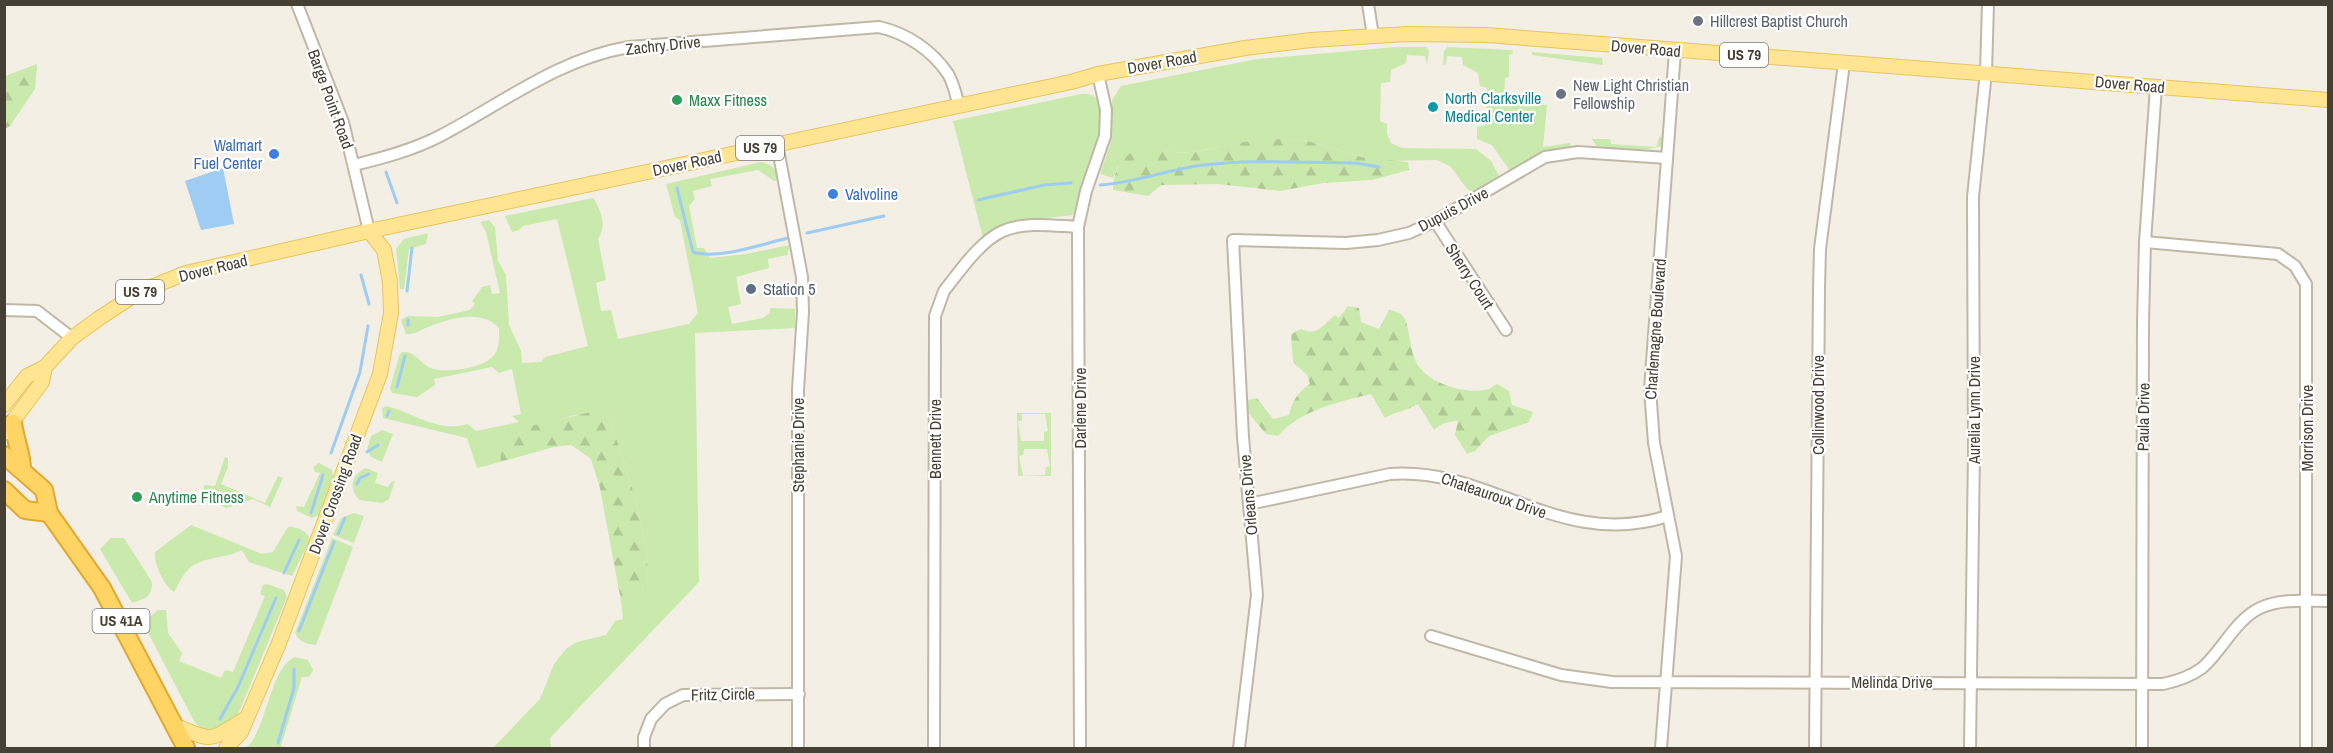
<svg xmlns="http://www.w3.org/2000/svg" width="2333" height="753" font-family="'Archivo Narrow',sans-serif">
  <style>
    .green { fill: #cae9ac; fill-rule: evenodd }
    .forest { fill: url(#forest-firs) }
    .water { fill: #9eccf2 }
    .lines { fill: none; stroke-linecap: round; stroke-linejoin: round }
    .stream { stroke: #9eccf2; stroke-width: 3 }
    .minor-casing { stroke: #bfb8a7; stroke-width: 14 }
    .major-casing { stroke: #e7c55f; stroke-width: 16 }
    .highway-casing { stroke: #e2a930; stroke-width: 20 }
    .minor { stroke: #fff; stroke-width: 10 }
    .major { stroke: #ffe592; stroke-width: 14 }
    .highway { stroke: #ffd364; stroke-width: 16 }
    .worship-dot { fill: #6b7280; stroke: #fff; stroke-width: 2 }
    .leisure-dot { fill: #2e9e5b; stroke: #fff; stroke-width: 2 }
    .culture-dot { fill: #0f9aa8; stroke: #fff; stroke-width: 2 }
    .shop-dot { fill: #3f7fe0; stroke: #fff; stroke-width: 2 }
    .service-dot { fill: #5c6f8a; stroke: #fff; stroke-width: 2 }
    .labels { text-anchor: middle; stroke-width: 4.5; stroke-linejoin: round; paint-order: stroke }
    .shield { fill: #fff; stroke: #7e7971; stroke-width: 1.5 }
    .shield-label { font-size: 15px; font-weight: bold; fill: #464034 }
    .worship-label { font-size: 16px; fill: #5b616d; stroke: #fff; text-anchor: start }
    .street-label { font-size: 16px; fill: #464034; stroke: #fff }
    .culture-label { font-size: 16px; fill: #0d838f; stroke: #fff; text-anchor: start }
    .leisure-label { font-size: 16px; fill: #27864d; stroke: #fff; text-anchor: start }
    .shop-label { font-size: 16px; fill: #366cbe; stroke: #fff; text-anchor: end }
    .service-label { font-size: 16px; fill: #4e5e75; stroke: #fff; text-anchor: start }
  </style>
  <defs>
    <pattern id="forest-firs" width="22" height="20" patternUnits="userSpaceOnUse" patternTransform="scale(1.5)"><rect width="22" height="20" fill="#cae9ac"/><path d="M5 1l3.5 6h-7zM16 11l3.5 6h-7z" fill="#afc995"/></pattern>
  </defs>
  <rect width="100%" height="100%" fill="#f3efe5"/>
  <g class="green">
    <polygon points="1396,47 1427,47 1429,51 1427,65 1425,56 1407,55 1406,63 1391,70 1390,82 1381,83 1380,121 1387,124 1387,134 1391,143 1402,148 1476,149 1491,161 1499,176 1473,192 1467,189 1450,166 1437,160 1384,161 1361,157 1301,139 1250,141 1193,152 1174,153 1163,150 1118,166 1113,178 1100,174 1111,142 1112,100 1121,86 1257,59"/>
    <polygon points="1447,47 1512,50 1513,53 1509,55 1509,77 1505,78 1504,100 1547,105 1543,147 1570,143 1571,148 1545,152 1510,171 1492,145 1477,139 1477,127 1486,125 1487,88 1480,86 1478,73 1463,65 1462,57 1447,56 1446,64 1443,65 1444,51"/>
    <polygon points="1532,52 1602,58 1603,65 1532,55"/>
    <path d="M 1081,94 C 1123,90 1088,166 1082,183 C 1078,193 1077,205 1073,215 L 1013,222 L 983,238 L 953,121 Z"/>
    <polygon points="1660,136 1664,140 1663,146 1644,150 1597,147 1592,139 1610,139 1611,144 1656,147"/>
    <path d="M 761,162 C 771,164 778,169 778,180 L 774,181 L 758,170 L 710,179 L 712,186 L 693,191 L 695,199 L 689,206 L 697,248 L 704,248 L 710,258 L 746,254 L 790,245 L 787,255 L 768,259 L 769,268 L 736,277 L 741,304 L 728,307 L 732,324 L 763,318 L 770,313 L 770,308 L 795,309 L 795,328 L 695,333 L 699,582 L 550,738 L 551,748 L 493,748 L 540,699 L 554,664 L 567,648 L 577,642 L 606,635 L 615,621 L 623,619 L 621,601 L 647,591 C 654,543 624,461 608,414 L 574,415 L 503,438 L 500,462 L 477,468 L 467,438 L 383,418 L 382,408 L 387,406 C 416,414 438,433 468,424 L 476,431 L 519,422 L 512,416 L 521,414 L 512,369 L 499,373 L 492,367 L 434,379 L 435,385 L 417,397 L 392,393 L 390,388 L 399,356 L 402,352 C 415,350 422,367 434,369 C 450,373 488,368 496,352 C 500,345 499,335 499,328 C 483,310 454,317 433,325 C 423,328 416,335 406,334 L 401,320 L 408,316 L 438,317 L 470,310 L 475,304 L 472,301 L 482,287 L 490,285 L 492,294 L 500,293 L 486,232 L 480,222 L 489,220 L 495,227 L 498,261 L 506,275 L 509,325 L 521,351 L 522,363 L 541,362 L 545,357 L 588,346 L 557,219 L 523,226 L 519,230 L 512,232 L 505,216 L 593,198 C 601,209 607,227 598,239 L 606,280 L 596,283 L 601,311 L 611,310 L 618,339 L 689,324 L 698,313 L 680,220 L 675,217 L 666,184 Z"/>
    <polygon points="428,233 426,244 409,249 404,289 400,289 396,249 404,239"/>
    <path d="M 1017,413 L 1051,413 L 1051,476 L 1018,476 ZM 1022,414 L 1045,414 L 1048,431 L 1044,432 L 1044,441 L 1021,441 L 1018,421 L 1022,421 ZM 1024,449 L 1047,449 L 1050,466 L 1046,467 L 1045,475 L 1023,476 L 1019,456 L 1023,455 Z"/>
    <polygon points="382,430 393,434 382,462 371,457 367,449 371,436"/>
    <polygon points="225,457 228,458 228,467 221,484 265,503 278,476 283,478 270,507 253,499 242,503 240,498 230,502 232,507 226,508 204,497 204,485 215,486"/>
    <polygon points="319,463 332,470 333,477 319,515 312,518 297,511 296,506 304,507 320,473 315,472 313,467"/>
    <path d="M 366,468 L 378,473 L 375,483 L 388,487 L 391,482 L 395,481 L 389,499 L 382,503 L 360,500 C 348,489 351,474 366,468 Z"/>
    <polygon points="354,513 364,516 354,543 333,535 341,518"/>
    <path d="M 191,525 L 262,554 L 273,552 L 288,527 C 296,526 307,531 310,540 L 292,576 L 249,562 L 242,550 C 224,560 200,555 186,572 C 181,577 178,586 174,592 C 165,587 153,563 155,552 Z"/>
    <path d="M 111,538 L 124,538 L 152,582 C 152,597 145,599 132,603 L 100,549 Z"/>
    <path d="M 332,538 L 353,547 L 316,645 C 305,644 300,642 295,633 Z"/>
    <polygon points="267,584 284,590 287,597 239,712 227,728 204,732 194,721 143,623 158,610 166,610 168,633 182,653 179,661 221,678 225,670 233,672 265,596 260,594 263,585"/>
    <path d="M 295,657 L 308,660 L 313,670 L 309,677 L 302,677 L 281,746 L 292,748 L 246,748 C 267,730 270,666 295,657 Z"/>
  </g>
  <g class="forest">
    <polygon points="37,64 35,89 10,126 5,129 5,76"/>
    <path d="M 1301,139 L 1361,157 L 1408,162 L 1409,170 L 1372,180 L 1323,183 L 1280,191 L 1218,184 L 1161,185 L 1148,196 L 1113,190 C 1113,171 1122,154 1141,148 C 1153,144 1166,153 1177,153 C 1202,153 1226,144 1250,141 C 1267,138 1284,140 1301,139 Z"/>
    <path d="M 1348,306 L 1359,308 L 1361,322 L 1379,329 L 1389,310 C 1395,311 1402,313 1405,319 C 1410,331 1409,349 1417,364 C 1428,383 1464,394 1485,390 C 1489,390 1493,386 1497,384 L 1509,391 L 1512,405 L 1533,412 L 1529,422 L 1489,436 L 1475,451 L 1467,454 L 1455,435 L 1458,420 L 1442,424 L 1434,430 L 1418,404 C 1405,412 1396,411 1385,418 L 1371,394 C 1339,402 1300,410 1278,436 L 1266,434 L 1246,410 L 1245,401 L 1257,398 L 1273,419 L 1289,415 C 1292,401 1298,392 1310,384 L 1307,375 L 1293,362 L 1291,334 L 1301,329 C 1317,337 1323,325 1335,315 L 1339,318 Z"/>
    <path d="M 591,412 L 608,414 C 624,461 654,543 647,592 L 621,601 L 600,488 L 591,459 L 571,445 L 554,447 L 500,462 L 502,438 L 517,429 Z"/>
  </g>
  <polygon class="water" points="223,168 234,224 201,230 185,181"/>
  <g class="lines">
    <g class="stream">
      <polyline points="386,172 397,203"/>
      <path d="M 1100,185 C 1135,183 1169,169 1204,165 C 1253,159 1306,163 1356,163 L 1379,167"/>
      <path d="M 677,188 L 693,252 C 717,260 763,244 788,238"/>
      <polyline points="978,200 1044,185 1071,183"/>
      <polyline points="807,233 884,216"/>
      <polyline points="361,275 369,304"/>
      <polyline points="407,291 412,248"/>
      <polyline points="408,320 408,325"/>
      <polyline points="397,387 405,356"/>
      <polyline points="387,416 389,411"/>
      <polyline points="367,452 378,445"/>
      <polyline points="331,453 360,372 368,326"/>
      <polyline points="357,484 360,478 369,474"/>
      <polyline points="311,513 323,475"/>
      <polyline points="338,534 345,518"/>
      <polyline points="284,573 299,540"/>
      <polyline points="299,631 334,542"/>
      <polyline points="220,719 238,687 276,598"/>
      <polyline points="278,743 294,688 294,669"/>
    </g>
    <g class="minor-casing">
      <g id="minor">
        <polyline points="297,4 343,122 369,231"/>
        <polyline points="1368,4 1373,36"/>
        <polyline points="777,144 802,277 803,312 798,390 798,748"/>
        <path d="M 354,165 C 383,158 413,150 440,136 C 503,103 558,59 629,47 L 879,27 C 906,33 932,50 948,74 C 954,84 956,96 959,106"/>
        <polyline points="1435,221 1506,330"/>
        <polyline points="2145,242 2278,254 2295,266 2306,284 2306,748"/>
        <polyline points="4,310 37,311 72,338"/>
        <path d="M 1249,504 L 1390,474 C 1489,466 1560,551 1668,516"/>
        <path d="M 1431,636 L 1561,675 L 1612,682 L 2163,684 C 2177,681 2190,677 2202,668 C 2222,651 2235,620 2260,608 C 2281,598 2306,601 2328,601"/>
        <polyline points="644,748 644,737 651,719 665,704 683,695 799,694"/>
        <path d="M 934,748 L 935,316 L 944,291 C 960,271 980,241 1003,231 C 1026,221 1055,226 1078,227"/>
        <polyline points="1080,748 1078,227 1086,191 1105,136 1106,110 1098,74"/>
        <polyline points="1239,748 1257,595 1243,437 1233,240 1346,243 1378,240 1409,233 1435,221 1545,157 1578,152 1667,158"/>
        <polyline points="1661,748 1676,556 1654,443 1650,389 1675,51"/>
        <polyline points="1815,748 1819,289 1820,249 1844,63"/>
        <polyline points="1970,748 1974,450 1973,197 1986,72 1988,4"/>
        <polyline points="2142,748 2143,322 2145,242 2156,87"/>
      </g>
    </g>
    <g class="major-casing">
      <g id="major">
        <polyline points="4,405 27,376 45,367 72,338 98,319 139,292 186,273 369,231 1071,82 1098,74 1245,48 1311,40 1407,34 1486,35 2328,100"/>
        <polyline points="4,433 42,382 45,367"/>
        <path d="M 173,725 C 218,743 207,741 247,718"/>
        <polyline points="226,748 241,732 279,643 380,374 391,313 390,282 384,250 369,231"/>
      </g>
    </g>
    <g class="highway-casing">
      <g id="highway">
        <path d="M 13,423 C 15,439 22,454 22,469"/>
        <polyline points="4,455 44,490 49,513 102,588 186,748"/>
        <polyline points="4,490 25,510 49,513"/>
      </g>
    </g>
    <use href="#minor" class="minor"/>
    <use href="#major" class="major"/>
    <use href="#highway" class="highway"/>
  </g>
  <g class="worship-dot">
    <circle cx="1698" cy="21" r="6"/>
    <circle cx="1561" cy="94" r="6"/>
  </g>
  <g class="leisure-dot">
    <circle cx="677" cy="100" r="6"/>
    <circle cx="137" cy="497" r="6"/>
  </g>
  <circle class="culture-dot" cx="1433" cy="107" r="6"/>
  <g class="shop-dot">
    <circle cx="274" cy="154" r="6"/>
    <circle cx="833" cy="194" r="6"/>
  </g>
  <circle class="service-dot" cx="751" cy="289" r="6"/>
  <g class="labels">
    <g class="shield">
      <rect x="1720" y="43" width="48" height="24" rx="4.5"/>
      <rect x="736" y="136" width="48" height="24" rx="4.5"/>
      <rect x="116" y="280" width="48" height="24" rx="4.5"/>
      <rect x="92.5" y="609" width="57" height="24" rx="4.5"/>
    </g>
    <g class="shield-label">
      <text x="1744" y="60">US 79</text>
      <text x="760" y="153">US 79</text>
      <text x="140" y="297">US 79</text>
      <text x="121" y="626">US 41A</text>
    </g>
    <g class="worship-label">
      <text x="1710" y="27">Hillcrest Baptist Church</text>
      <text x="1573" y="91">New Light Christian<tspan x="1573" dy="18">Fellowship</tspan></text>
    </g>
    <g class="street-label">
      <text transform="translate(663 45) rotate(-6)" y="6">Zachry Drive</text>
      <text transform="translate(1646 48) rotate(5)" y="6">Dover Road</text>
      <text transform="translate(1162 62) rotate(-10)" y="6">Dover Road</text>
      <text transform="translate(2130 84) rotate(5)" y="6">Dover Road</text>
      <text transform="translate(331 99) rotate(70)" y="6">Barge Point Road</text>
      <text transform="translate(687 163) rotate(-12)" y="6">Dover Road</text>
      <text transform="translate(1453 209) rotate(-28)" y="6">Dupuis Drive</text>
      <text transform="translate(213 268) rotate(-14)" y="6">Dover Road</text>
      <text transform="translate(1470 276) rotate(57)" y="6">Sherry Court</text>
      <text transform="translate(1655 329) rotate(-86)" y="6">Charlemagne Boulevard</text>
      <text transform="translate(1818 405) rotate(-90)" y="6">Collinwood Drive</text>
      <text transform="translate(1080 408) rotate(-90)" y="6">Darlene Drive</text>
      <text transform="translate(1974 410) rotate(-90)" y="6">Aurelia Lynn Drive</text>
      <text transform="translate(2143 417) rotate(-89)" y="6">Paula Drive</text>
      <text transform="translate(2307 428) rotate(-90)" y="6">Morrison Drive</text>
      <text transform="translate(935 439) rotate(-90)" y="6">Bennett Drive</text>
      <text transform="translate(798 445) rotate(-90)" y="6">Stephanie Drive</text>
      <text transform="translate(335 494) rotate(-70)" y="6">Dover Crossing Road</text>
      <text transform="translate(1248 495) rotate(-95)" y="6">Orleans Drive</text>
      <text transform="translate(1494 495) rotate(19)" y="6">Chateauroux Drive</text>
      <text x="1892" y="688">Melinda Drive</text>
      <text transform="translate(723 694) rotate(-1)" y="6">Fritz Circle</text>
    </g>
    <g class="culture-label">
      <text x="1445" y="104">North Clarksville<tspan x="1445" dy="18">Medical Center</tspan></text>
    </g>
    <g class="leisure-label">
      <text x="689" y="106">Maxx Fitness</text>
      <text x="149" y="503">Anytime Fitness</text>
    </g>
    <g class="shop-label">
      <text x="262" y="151">Walmart<tspan x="262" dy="18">Fuel Center</tspan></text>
      <text x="845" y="200" text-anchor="start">Valvoline</text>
    </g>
    <g class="service-label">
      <text x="763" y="295">Station 5</text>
    </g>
  </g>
  <rect width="2333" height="753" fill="none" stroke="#464034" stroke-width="12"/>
</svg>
